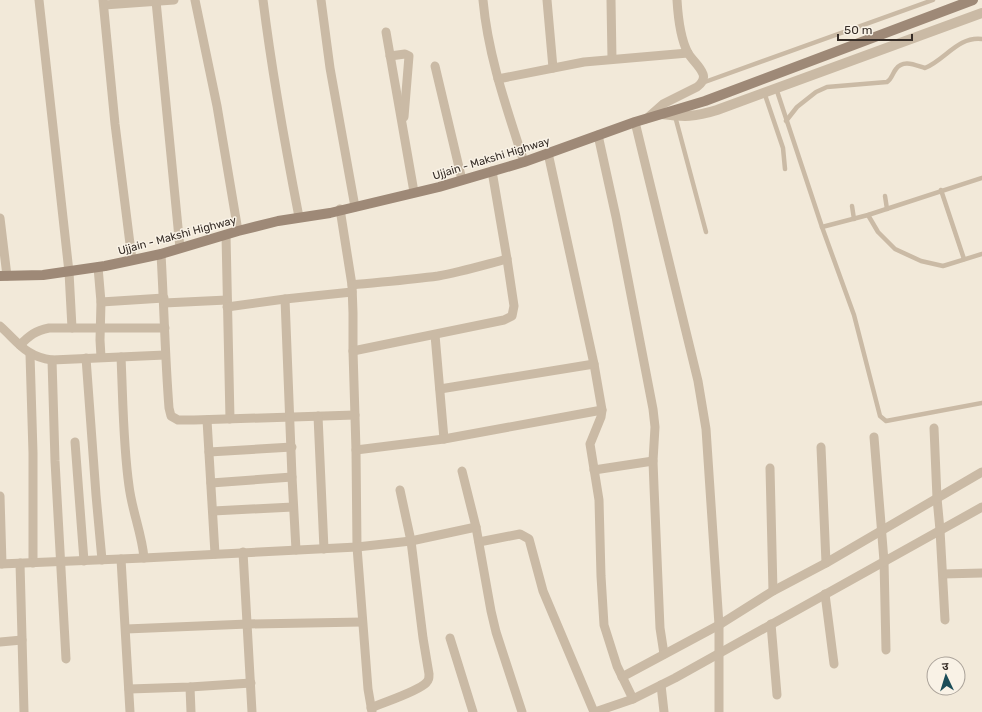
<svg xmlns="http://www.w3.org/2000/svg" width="982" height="712" font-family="Rubik,'Noto Sans Devanagari',sans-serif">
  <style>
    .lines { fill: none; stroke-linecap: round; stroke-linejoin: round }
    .service { stroke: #cabaa5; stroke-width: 4.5 }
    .minor { stroke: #cabaa5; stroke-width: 9 }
    .tertiary { stroke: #cabaa5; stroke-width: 10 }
    .secondary { stroke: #9e8977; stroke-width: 10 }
    .labels { text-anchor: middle; stroke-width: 3; stroke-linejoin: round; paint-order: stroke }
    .street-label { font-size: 11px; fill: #362d27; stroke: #f9f2e6 }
  </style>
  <rect width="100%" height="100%" fill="#f2e9d9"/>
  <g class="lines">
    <g class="service">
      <polyline points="702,83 933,0"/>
      <polyline points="776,88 822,227 854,315 880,416 886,421 982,403"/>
      <polyline points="764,92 783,148 785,169"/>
      <polyline points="675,116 706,232"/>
      <path d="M 786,121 L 797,107 L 816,92 L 827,87 L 887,82 C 892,79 892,74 896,69 C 903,59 915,65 925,68 C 945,60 958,36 982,39"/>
      <polyline points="941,190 964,259"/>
      <polyline points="885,196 887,209"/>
      <polyline points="852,206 854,219"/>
      <polyline points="868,215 878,232 895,249 921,261 943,266 982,254"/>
      <polyline points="822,227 868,215 982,178"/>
    </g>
    <g class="minor">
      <polyline points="39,0 69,272 72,328"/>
      <polyline points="103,0 115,124 132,260"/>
      <polyline points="195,0 217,106 238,231"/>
      <path d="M 263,0 C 272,73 285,145 299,217"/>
      <polyline points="321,0 330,68 355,207"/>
      <path d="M 483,0 C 488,56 507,109 524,162"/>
      <polyline points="547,0 553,68"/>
      <polyline points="611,0 612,59"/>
      <polyline points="156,1 180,248"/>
      <polyline points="104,5 174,0"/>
      <polyline points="386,32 414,192"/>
      <polyline points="390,56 405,54 409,56 404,117"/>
      <polyline points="435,66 462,180"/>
      <polyline points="498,79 584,62 688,53"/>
      <path d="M 646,119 L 663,104 L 697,87 C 701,84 705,80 703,74 C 700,66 692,60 688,53 C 680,38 678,17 677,0"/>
      <polyline points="635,122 698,381 706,429 719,625 719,712"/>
      <polyline points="598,135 616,217 653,409 655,427 653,461 654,487 660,628 664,654"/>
      <polyline points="548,153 594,364 602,410 601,417 590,444 599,500 601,576 604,625 617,666 633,699"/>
      <polyline points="340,209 352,285 353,313 353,351 356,450 357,547 368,689 372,712"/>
      <polyline points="0,218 7,276"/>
      <polyline points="226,235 230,419"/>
      <path d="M 161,254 C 164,305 165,357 169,408 L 171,416 L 178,420 L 194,420 L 355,415"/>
      <polyline points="98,267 101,302 100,340 101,357"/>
      <path d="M 352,285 C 380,282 409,280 438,276 C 461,272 484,265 507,259"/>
      <polyline points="285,299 292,477 296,550"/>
      <polyline points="101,302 164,298"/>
      <polyline points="164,303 227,300"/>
      <polyline points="227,307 285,299 352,292"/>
      <path d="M 0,326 C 18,342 26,357 52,360 L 165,355"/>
      <polyline points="435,335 444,439"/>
      <path d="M 20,345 C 30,335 35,331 49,328 L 165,328"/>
      <polyline points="353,351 504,320 512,316 514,306 507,259 492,171"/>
      <polyline points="30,354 33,453 33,563"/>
      <path d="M 121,357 C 123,400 123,444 129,486 C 132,511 142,534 144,558"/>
      <polyline points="86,358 96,495 102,560"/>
      <polyline points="52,360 55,461 66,659"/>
      <polyline points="440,389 594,364"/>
      <polyline points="318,416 324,549"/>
      <polyline points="207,420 215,554"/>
      <polyline points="934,428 937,498 940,530 945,620"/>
      <polyline points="874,437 884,561 886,650"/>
      <polyline points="75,442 84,561"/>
      <polyline points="821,447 826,563"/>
      <polyline points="356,450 444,439 602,410"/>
      <polyline points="209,452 292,447"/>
      <polyline points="770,468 773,591"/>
      <polyline points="594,470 653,461"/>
      <polyline points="462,471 476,527 491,611 496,632 522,712"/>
      <polyline points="211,483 292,477"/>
      <polyline points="0,496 2,564"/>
      <polyline points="213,511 293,507"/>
      <polyline points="479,542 520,534 529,539 543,591 594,712"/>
      <polyline points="243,552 252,712"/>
      <polyline points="121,559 130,712"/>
      <polyline points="20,563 24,712"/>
      <polyline points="0,564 144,558 357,547 411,541 476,527"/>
      <polyline points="943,574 982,573"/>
      <polyline points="825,594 834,664"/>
      <polyline points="771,624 777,695"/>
      <polyline points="126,629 248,624 362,622"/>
      <polyline points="450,638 473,712"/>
      <polyline points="0,642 22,640"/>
      <polyline points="622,677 719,625 773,591 826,563 982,472"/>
      <polyline points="661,685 664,712"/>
      <polyline points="190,687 191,712"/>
      <polyline points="129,689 190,687 251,683"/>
      <path d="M 371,708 C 384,702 417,692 426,683 C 429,680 429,678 429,674 L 423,638 L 411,541 L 400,490"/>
      <polyline points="595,712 633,699 675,678 982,507"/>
    </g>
    <path class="tertiary" d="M 662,114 C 684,117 695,117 717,110 L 982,13"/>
    <polyline class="secondary" points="0,276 43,275 105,266 161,254 238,231 278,221 330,213 439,187 524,162 635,122 705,101 973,0"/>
  </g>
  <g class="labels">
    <g class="street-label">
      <text transform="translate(491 158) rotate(-17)" y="4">Ujjain - Makshi Highway</text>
      <text transform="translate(177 235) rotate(-15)" y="4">Ujjain - Makshi Highway</text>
    </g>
  </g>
  <g transform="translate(946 676) rotate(356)"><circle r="19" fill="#f9f2e6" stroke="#aba39a"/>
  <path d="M0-3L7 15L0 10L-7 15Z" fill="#1b4d58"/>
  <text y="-6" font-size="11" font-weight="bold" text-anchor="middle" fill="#362d27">उ</text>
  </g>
  <path d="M838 34v6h74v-6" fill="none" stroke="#362d27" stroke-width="2"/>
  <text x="844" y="34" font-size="12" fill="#362d27" stroke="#f9f2e6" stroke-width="3" paint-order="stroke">50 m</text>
</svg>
